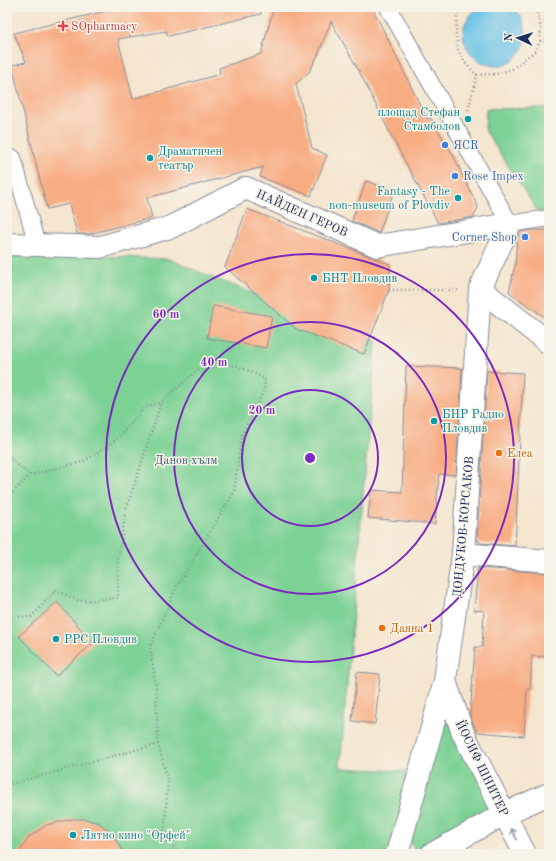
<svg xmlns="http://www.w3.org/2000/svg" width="556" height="861" font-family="'Old Standard TT',serif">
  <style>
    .green { fill: #7cd194; stroke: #4c8079 }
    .water { fill: #6ac2e7; stroke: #4278a2 }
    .building { fill: #f8ac82 }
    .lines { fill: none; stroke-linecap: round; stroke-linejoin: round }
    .pedestrian-casing { stroke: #888a96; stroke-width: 18 }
    .minor-casing { stroke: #888a96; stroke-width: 24 }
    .path { stroke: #888a96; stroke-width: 2.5; stroke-dasharray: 1 3; stroke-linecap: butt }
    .pedestrian { stroke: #fff; stroke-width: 16 }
    .minor { stroke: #fff; stroke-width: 22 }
    .oneway { stroke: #8d97ae }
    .ring { fill: none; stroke: #7b2cbf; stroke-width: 2 }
    .health-dot { fill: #e0444e; stroke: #f7f3e8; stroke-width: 1.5 }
    .culture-dot { fill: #0f9aa8; stroke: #f7f3e8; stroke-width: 1.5 }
    .shop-dot { fill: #3f7fe0; stroke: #f7f3e8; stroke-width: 1.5 }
    .food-dot { fill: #e8710a; stroke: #f7f3e8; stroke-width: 1.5 }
    .labels { text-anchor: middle; stroke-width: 3; stroke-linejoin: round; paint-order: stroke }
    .health-label { font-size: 12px; fill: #be3a42; stroke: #f7f3e8; text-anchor: start }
    .culture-label { font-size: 12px; fill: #0d838f; stroke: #f7f3e8; text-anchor: start }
    .shop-label { font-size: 12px; fill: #366cbe; stroke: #f7f3e8; text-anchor: start }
    .street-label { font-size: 12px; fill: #1b2f5e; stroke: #f7f3e8 }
    .food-label { font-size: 12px; fill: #c56008; stroke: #f7f3e8; text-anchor: start }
    .park-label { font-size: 12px; fill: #33586c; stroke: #f7f3e8 }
    .centre { fill: #7b2cbf; stroke: #f7f3e8; stroke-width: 2 }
    .ring-label { font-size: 12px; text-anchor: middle; font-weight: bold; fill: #7b2cbf; stroke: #f7f3e8; stroke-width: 3; stroke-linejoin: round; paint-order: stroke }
  </style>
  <rect width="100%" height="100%" fill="#f7f3e8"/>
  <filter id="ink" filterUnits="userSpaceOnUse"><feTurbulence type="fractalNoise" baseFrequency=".025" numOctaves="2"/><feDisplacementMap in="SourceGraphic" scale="8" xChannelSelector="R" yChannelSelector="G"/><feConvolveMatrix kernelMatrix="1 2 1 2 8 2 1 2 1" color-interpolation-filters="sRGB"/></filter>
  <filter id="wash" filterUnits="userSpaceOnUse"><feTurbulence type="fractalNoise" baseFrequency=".012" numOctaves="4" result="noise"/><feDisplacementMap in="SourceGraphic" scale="16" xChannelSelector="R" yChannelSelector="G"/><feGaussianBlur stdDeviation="0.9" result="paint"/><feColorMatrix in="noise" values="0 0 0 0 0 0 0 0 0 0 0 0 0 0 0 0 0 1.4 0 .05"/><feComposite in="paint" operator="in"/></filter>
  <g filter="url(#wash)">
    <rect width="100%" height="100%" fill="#f4e5ce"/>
    <g class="green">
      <polygon points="549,108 549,210 538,212 485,130 486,109"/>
      <polygon points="7,252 169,259 211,277 376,341 340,768 419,772 446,685 504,814 432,854 418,854 403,833 389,854 7,854"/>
    </g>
    <path class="water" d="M 480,7 C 488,7 503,5 510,7 C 525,12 529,37 522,49 C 497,94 433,38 480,7 Z"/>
    <g id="blocks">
      <g class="building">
        <polygon points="123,7 260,7 261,14 168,36 166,31 118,39 133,99 220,74 219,68 261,54 274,7 372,7 427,119 431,118 453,155 478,207 474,217 438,223 392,137 359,71 331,21 318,55 309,72 296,84 312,148 327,155 311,196 260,177 263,167 147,198 152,218 89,234 77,234 69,204 47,209 12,65 26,62 14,33"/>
        <polygon points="366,181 394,191 379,233 352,221"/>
        <polygon points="247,209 390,264 389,290 364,354 296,329 225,267"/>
        <polygon points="533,230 549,230 549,320 509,292 515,265 517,238 520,232"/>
        <polygon points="213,306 272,316 266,348 207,338"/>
        <polygon points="406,366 462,368 456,475 439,474 435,524 368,518 371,490 402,492"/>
        <polygon points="487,371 523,373 515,546 479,543 479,540 477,540"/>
        <polygon points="478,568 549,573 545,657 532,656 530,690 527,689 524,736 477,732 470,716 475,647 482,647 484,611 474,610"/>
        <polygon points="57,602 93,643 56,676 19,636"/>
        <polygon points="357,672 380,674 375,724 352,721"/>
        <polygon points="72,819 85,819 99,823 112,833 124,854 18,854 29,837 46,825"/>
      </g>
    </g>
  </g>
  <g filter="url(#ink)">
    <use href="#blocks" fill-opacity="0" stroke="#888a96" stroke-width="1"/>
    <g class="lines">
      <g class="pedestrian-casing">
        <g id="pedestrian">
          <polyline points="388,7 510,224 549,218"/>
          <polyline points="13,158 37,245"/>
        </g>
      </g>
      <g class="minor-casing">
        <g id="minor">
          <polyline points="7,244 100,247 171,227 246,188 377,246 510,224"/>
          <polyline points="480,289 549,343"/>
          <polyline points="463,554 549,561"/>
          <polyline points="445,681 463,733 525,854"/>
          <polyline points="397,854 445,681 447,666 463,554 480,289 510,224"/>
          <polyline points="432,854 504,814 549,794"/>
        </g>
      </g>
      <g class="path">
        <polyline points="463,7 457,17 456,34 458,50 466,64 477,75"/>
        <polyline points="540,41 549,42"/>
        <polyline points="468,110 477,75 496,74 512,69 535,51 540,41 541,31 538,14 535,7"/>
        <polyline points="7,272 14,268"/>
        <polyline points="389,290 458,290"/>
        <polyline points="7,453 13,461 30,475"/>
        <polyline points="7,498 30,475 82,462 110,445 131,424 145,407 161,403"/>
        <polyline points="7,616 31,617 56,590 79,601 118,598 118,559 126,510 161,403 200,368 236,365 265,379 264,391 242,434 234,492 176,588 150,647 156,686 158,744 168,781 164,836 179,854"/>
        <polyline points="7,785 158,744"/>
      </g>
      <use href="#pedestrian" class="pedestrian"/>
      <use href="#minor" class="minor"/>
    </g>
    <defs><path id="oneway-shaft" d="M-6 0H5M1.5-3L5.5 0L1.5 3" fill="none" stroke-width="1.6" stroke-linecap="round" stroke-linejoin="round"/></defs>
    <use class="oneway" href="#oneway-shaft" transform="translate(514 834) rotate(-117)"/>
  </g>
  <g class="ring">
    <circle cx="310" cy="458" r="68"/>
    <circle cx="310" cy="458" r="136"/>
    <circle cx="310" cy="458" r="204"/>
  </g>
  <path class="health-dot" d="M61 20h4v4h4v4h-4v4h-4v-4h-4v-4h4z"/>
  <g class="culture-dot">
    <circle cx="468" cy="119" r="4"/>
    <circle cx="150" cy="158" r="4"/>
    <circle cx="458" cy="198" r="4"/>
    <circle cx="314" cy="278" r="4"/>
    <circle cx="434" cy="421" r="4"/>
    <circle cx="56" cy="639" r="4"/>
    <circle cx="73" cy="835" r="4"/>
  </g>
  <g class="shop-dot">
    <circle cx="445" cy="145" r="4"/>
    <circle cx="455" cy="176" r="4"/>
    <circle cx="525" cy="237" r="4"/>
  </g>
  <g class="food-dot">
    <circle cx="499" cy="453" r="4"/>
    <circle cx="382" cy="628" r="4"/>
  </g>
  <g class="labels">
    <g class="health-label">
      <text x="71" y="30">SOpharmacy</text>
    </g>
    <g class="culture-label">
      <text x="460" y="116" text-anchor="end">площад Стефан<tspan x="460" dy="14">Стамболов</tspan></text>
      <text x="158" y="155">Драматичен<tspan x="158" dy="14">театър</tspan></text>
      <text x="450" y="195" text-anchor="end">Fantasy - The<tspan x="450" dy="14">non-museum of Plovdiv</tspan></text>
      <text x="322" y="282">БНТ Пловдив</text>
      <text x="442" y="418">БНР Радио<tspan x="442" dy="14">Пловдив</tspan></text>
      <text x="64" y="643">РРС Пловдив</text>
      <text x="81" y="839">Лятно кино "Орфей"</text>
    </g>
    <g class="shop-label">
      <text x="453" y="149">ЯСR</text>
      <text x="463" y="180">Rose Impex</text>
      <text x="517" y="241" text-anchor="end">Corner Shop</text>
    </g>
    <g class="street-label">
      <text transform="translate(302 213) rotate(24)" y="4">НАЙДЕН ГЕРОВ</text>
      <text transform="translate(463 527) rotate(-85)" y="4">ДОНДУКОВ-КОРСАКОВ</text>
      <text transform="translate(482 768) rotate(64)" y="4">ЙОСИФ ШНИТЕР</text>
    </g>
    <g class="food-label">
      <text x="507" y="457">Елеа</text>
      <text x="390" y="632">Даяна 1</text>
    </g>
    <g class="park-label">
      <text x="186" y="464">Данов хълм</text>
    </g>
  </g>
  <circle cx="310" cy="458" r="6" class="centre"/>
  <g class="ring-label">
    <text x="166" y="318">60 m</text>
    <text x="214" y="366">40 m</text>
    <text x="262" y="414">20 m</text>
  </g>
  <rect width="556" height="861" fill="none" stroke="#f7f3e8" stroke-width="24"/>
  <g transform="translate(518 38) rotate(274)" stroke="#f7f3e8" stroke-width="3" paint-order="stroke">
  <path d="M0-3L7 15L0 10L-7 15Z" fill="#1b2f5e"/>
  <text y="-6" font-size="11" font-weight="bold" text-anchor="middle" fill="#1b2f5e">N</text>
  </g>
</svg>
